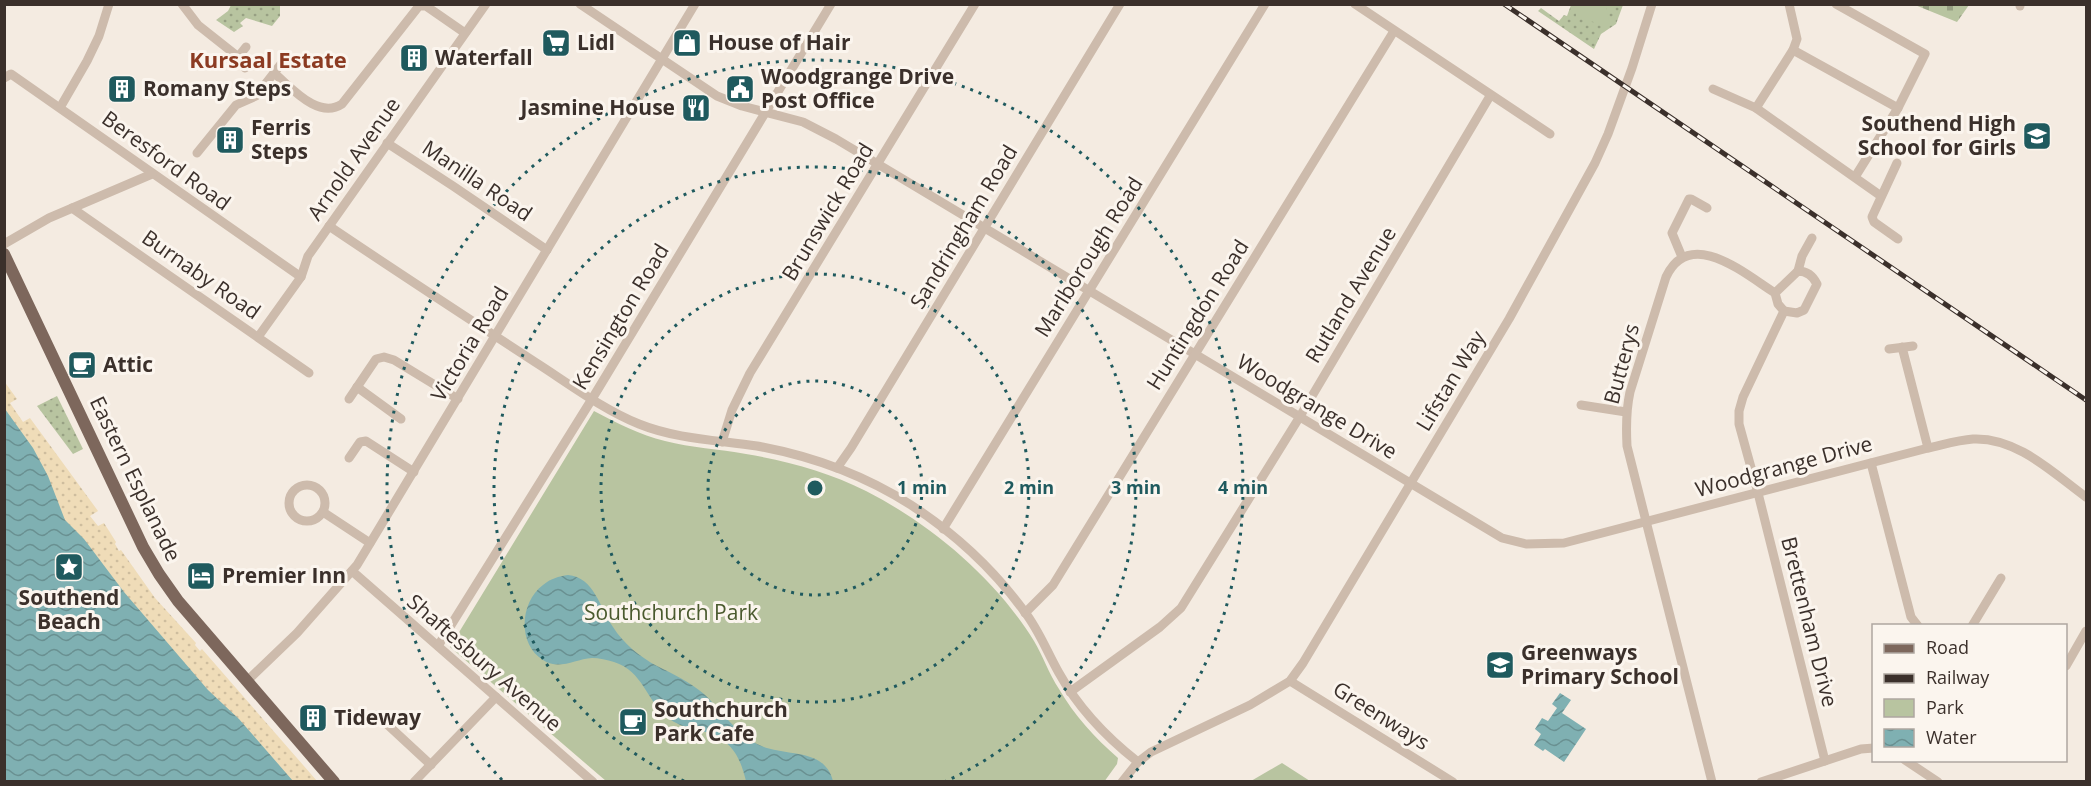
<svg xmlns="http://www.w3.org/2000/svg" width="2091" height="786" font-family="'Open Sans',sans-serif">
  <style>
    .grass { fill: url(#grass-dots) }
    .sand { fill: url(#sand-dots) }
    .cemetery { fill: url(#cemetery-stones) }
    .park { fill: #b8c4a0 }
    .water { fill: url(#water-waves) }
    .lines { fill: none; stroke-linecap: round; stroke-linejoin: round }
    .minor { stroke: #cdbbac; stroke-width: 9 }
    .major { stroke: #7d675c; stroke-width: 12 }
    .rail-casing { stroke: #3b302b; stroke-width: 5 }
    .rail { stroke: #fbf5ee; stroke-width: 3; stroke-dasharray: 9; stroke-linecap: butt }
    .ring { fill: none; stroke: #1f5a5e; stroke-width: 3; stroke-dasharray: 3 6 }
    .labels { text-anchor: middle; stroke-width: 6; stroke-linejoin: round; paint-order: stroke }
    .poi-label { font-size: 21px; font-weight: bold; fill: #3b302b; stroke: #fbf5ee; text-anchor: start }
    .street-label { font-size: 21px; fill: #3b302b; stroke: #fbf5ee }
    .park-label { font-size: 21px; fill: #4a5a2e; stroke: #fbf5ee }
    .neighbourhood-label { font-size: 22px; font-weight: bold; fill: #8c3b22; stroke: #fbf5ee }
    .centre { fill: #1f5a5e; stroke: #fbf5ee; stroke-width: 3 }
    .ring-label { font-size: 18px; text-anchor: middle; font-weight: bold; fill: #1f5a5e; stroke: #fbf5ee; stroke-width: 6; stroke-linejoin: round; paint-order: stroke }
  </style>
  <defs>
    <pattern id="grass-dots" width="8" height="8" patternUnits="userSpaceOnUse" patternTransform="scale(1.5)"><rect width="8" height="8" fill="#b8c4a0"/><path d="M2 2h.1M6 6h.1" fill="none" stroke="#97a083" stroke-width="1.8" stroke-linecap="round"/></pattern>
    <pattern id="sand-dots" width="8" height="8" patternUnits="userSpaceOnUse" patternTransform="scale(1.5)"><rect width="8" height="8" fill="#efdcb8"/><path d="M2 2h.1M6 6h.1" fill="none" stroke="#cebd9e" stroke-width="1.8" stroke-linecap="round"/></pattern>
    <pattern id="cemetery-stones" width="16" height="16" patternUnits="userSpaceOnUse" patternTransform="scale(1.5)"><rect width="16" height="16" fill="#b8c4a0"/><path d="M2 7V4a2 2 0 0 1 4 0v3zM10 15v-3a2 2 0 0 1 4 0v3z" fill="#97a083"/></pattern>
    <pattern id="water-waves" width="16" height="10" patternUnits="userSpaceOnUse" patternTransform="scale(1.5)"><rect width="16" height="10" fill="#7fb0b2"/><path d="M0 5q4-4 8 0t8 0" fill="none" stroke="#699091"/></pattern>
  </defs>
  <rect width="100%" height="100%" fill="#f4ebe1"/>
  <g class="grass">
    <polygon points="231,5 280,5 280,16 272,26 246,18 240,23 243,26 234,32 216,20 228,11"/>
    <polygon points="1571,5 1623,5 1616,24 1601,34 1594,49 1538,11 1541,8 1559,21 1564,15 1567,16"/>
    <polygon points="57,396 83,449 73,454 37,406"/>
  </g>
  <polygon class="sand" points="4,381 17,399 10,403 23,422 30,418 98,511 90,516 98,526 104,523 116,542 115,544 119,551 121,550 155,598 196,643 195,645 200,651 202,649 317,781 5,781"/>
  <polygon class="cemetery" points="1915,5 1969,4 1969,5 1957,22"/>
  <g class="park">
    <polygon points="1576,5 1606,5 1609,21 1604,25 1576,17"/>
    <path d="M 594,411 C 617,423 640,435 665,441 C 691,448 719,449 746,454 C 787,461 829,472 866,491 C 931,524 996,579 1034,641 C 1043,656 1049,674 1059,689 C 1074,715 1095,738 1118,758 L 1117,764 L 1104,782 L 606,781 L 450,647 Z"/>
    <polygon points="1282,763 1310,781 1251,781"/>
  </g>
  <g class="water">
    <polygon points="5,409 33,448 48,476 65,520 84,539 124,592 208,690 239,719 293,781 5,781"/>
    <path d="M 568,575 C 594,577 600,608 613,627 C 623,643 640,657 657,666 C 673,674 690,682 704,694 C 721,710 736,733 757,744 C 784,758 824,746 833,781 L 746,781 C 742,766 738,752 725,742 C 708,727 684,732 667,717 C 646,700 643,671 614,662 C 607,660 599,658 592,658 C 575,659 559,671 543,660 C 517,644 520,602 543,585 C 550,579 559,576 568,575 Z"/>
    <polygon points="1560,693 1571,700 1562,713 1586,729 1564,762 1545,749 1543,751 1534,745 1541,734 1535,729 1542,718 1548,721 1557,708 1552,704"/>
  </g>
  <g class="lines">
    <g class="minor">
      <polyline points="182,4 198,25 246,63 245,68"/>
      <path d="M 580,4 L 717,96 L 742,106 L 803,122 L 836,139 L 1502,538 L 1526,544 L 1564,543 L 1928,448 C 1942,445 1958,440 1973,439 C 2017,437 2053,473 2086,497"/>
      <polyline points="1355,4 1550,134"/>
      <polyline points="1836,4 1925,54 1898,108 1855,177"/>
      <polyline points="2020,6 2020,4"/>
      <polyline points="1793,50 1898,108"/>
      <polyline points="238,57 246,47"/>
      <path d="M 274,73 C 291,87 318,120 342,104 L 419,6 L 426,6 L 465,33"/>
      <polyline points="4,78 11,74 301,277"/>
      <polyline points="1713,89 1756,108 1881,196"/>
      <polyline points="61,106 87,61 99,36 109,4"/>
      <polyline points="1756,108 1793,50 1797,39 1789,4"/>
      <polyline points="387,143 453,186 547,250"/>
      <polyline points="197,153 236,105 256,96 281,64"/>
      <polyline points="1897,163 1872,217 1874,222 1898,239"/>
      <polyline points="72,208 309,373"/>
      <path d="M 329,226 C 397,272 466,317 535,362 C 568,383 602,409 639,424 C 676,439 717,440 757,446 C 812,456 864,475 911,505 C 954,533 994,570 1024,611 C 1039,630 1047,652 1059,673 C 1079,709 1106,737 1138,762"/>
      <polyline points="4,244 49,218 152,174"/>
      <polyline points="1682,257 1672,233 1689,199 1691,199 1707,208"/>
      <polyline points="1798,271 1802,256 1812,238"/>
      <path d="M 1775,293 L 1798,271 C 1807,271 1813,276 1817,284 L 1804,310 L 1797,313 L 1784,311"/>
      <polyline points="258,337 301,277 308,256 486,4"/>
      <polyline points="1902,347 1928,448"/>
      <polyline points="1889,349 1913,346"/>
      <polyline points="357,387 401,419"/>
      <polyline points="349,399 376,359 384,357 394,360 458,399"/>
      <polyline points="1581,405 1626,412"/>
      <polyline points="722,442 732,410 750,373 975,4"/>
      <polyline points="349,458 360,442 366,441 414,472"/>
      <polyline points="1871,463 1911,617 1918,626"/>
      <polyline points="837,468 851,448 1120,4"/>
      <circle cx="307" cy="503" r="18"/>
      <polyline points="323,512 370,543"/>
      <polyline points="943,529 1265,4"/>
      <polyline points="352,571 593,782"/>
      <polyline points="1025,613 1053,585 1394,31"/>
      <polyline points="1972,626 2001,578"/>
      <polyline points="438,646 592,399 831,4"/>
      <polyline points="2066,666 2086,631"/>
      <polyline points="247,681 297,633 357,565 695,4"/>
      <polyline points="1290,681 1453,782"/>
      <polyline points="1070,692 1160,627 1181,608 1299,418 1490,96"/>
      <polyline points="377,715 431,765"/>
      <polyline points="1905,760 1938,782"/>
      <polyline points="414,782 496,697"/>
      <polyline points="1122,782 1138,762 1151,752 1250,705 1290,681 1303,663 1509,319 1595,163 1608,134 1632,68 1652,4"/>
      <path d="M 1712,782 L 1627,446 C 1626,427 1626,410 1630,392 L 1666,277 C 1690,226 1745,274 1775,293 L 1778,304 L 1784,311 L 1743,397 L 1739,411 L 1739,424 L 1758,493 L 1825,761"/>
      <polyline points="1761,782 1861,749 1874,748"/>
    </g>
    <polyline class="major" points="4,254 143,547 159,574 178,601 334,782"/>
    <g class="rail-casing">
      <polyline id="rail" points="1504,4 2086,400"/>
    </g>
    <use href="#rail" class="rail"/>
  </g>
  <g class="ring">
    <circle cx="815" cy="488" r="107"/>
    <circle cx="815" cy="488" r="214"/>
    <path d="M684 781A321 321 0 1 1 946 781"/>
    <path d="M502 780A428 428 0 1 1 1128 780"/>
  </g>
  <defs>
    <g id="supermarket-square" transform="scale(1.5)"><rect x="-9" y="-9" width="18" height="18" rx="4" fill="#1f5a5e" stroke="#fbf5ee"/><path d="M-6-5.5h2.5l.6 2H6L4.5 2H-2.5L-4.4-4H-6ZM-1.5 3.2a1.3 1.3 0 1 0 .1 0ZM3 3.2a1.3 1.3 0 1 0 .1 0Z" fill="#fff"/></g>
    <g id="shop-square" transform="scale(1.5)"><rect x="-9" y="-9" width="18" height="18" rx="4" fill="#1f5a5e" stroke="#fbf5ee"/><path d="M-5-2.5h2.3a2.7 3.5 0 0 1 5.4 0H5L5.5 6h-11ZM-1.5-2.5h3a1.5 2.3 0 0 0-3 0Z" fill="#fff"/></g>
    <g id="building-square" transform="scale(1.5)"><rect x="-9" y="-9" width="18" height="18" rx="4" fill="#1f5a5e" stroke="#fbf5ee"/><path d="M-4-6H4V6H1V3H-1V6H-4ZM-2.5-4.3h1.7v1.8h-1.7ZM.8-4.3h1.7v1.8H.8ZM-2.5-1h1.7V.8h-1.7ZM.8-1h1.7V.8H.8Z" fill="#fff"/></g>
    <g id="civic-square" transform="scale(1.5)"><rect x="-9" y="-9" width="18" height="18" rx="4" fill="#1f5a5e" stroke="#fbf5ee"/><path d="M-.6-6.5H3V-4.5H.6V-3L4-1V1h2V6H-6V1h2V-1L-.6-3ZM-1.2 2.5V6h2.4V2.5Z" fill="#fff"/></g>
    <g id="restaurant-square" transform="scale(1.5)"><rect x="-9" y="-9" width="18" height="18" rx="4" fill="#1f5a5e" stroke="#fbf5ee"/><path d="M-5-6h1v4h1v-4h1v4h1v-4h1v5L-1.5 .5V6h-2V.5L-5-1ZM5-6V6H3V1.5H1.5Q1.5-4 5-6Z" fill="#fff"/></g>
    <g id="school-square" transform="scale(1.5)"><rect x="-9" y="-9" width="18" height="18" rx="4" fill="#1f5a5e" stroke="#fbf5ee"/><path d="M0-5L7-2L0 1L-7-2ZM-4 1L0 2.5L4 1V4Q0 6-4 4Z" fill="#fff"/></g>
    <g id="cafe-square" transform="scale(1.5)"><rect x="-9" y="-9" width="18" height="18" rx="4" fill="#1f5a5e" stroke="#fbf5ee"/><path d="M-5.5-4.5H6V0H3Q3 3.5 0 3.5H-2.5Q-5.5 3.5-5.5 0ZM3-3.2v2h1.7v-2ZM-6 4.5H4V6H-6Z" fill="#fff"/></g>
    <g id="sight-square" transform="scale(1.5)"><rect x="-9" y="-9" width="18" height="18" rx="4" fill="#1f5a5e" stroke="#fbf5ee"/><path d="M0-6L1.8-2.2L6-1.7L2.9 1.2L3.7 5.4L0 3.3L-3.7 5.4L-2.9 1.2L-6-1.7L-1.8-2.2Z" fill="#fff"/></g>
    <g id="hotel-square" transform="scale(1.5)"><rect x="-9" y="-9" width="18" height="18" rx="4" fill="#1f5a5e" stroke="#fbf5ee"/><path d="M-6-4.5h1.5V1H6V5H4.5V3h-9V5H-6ZM-4 0a1.8 1.8 0 1 1 3.6 0ZM.5 0V-2.5h3Q6-2.5 6 0Z" fill="#fff"/></g>
  </defs>
  <g fill-rule="evenodd">
    <use href="#supermarket-square" x="556" y="43"/>
    <use href="#shop-square" x="687" y="43"/>
    <use href="#building-square" x="414" y="58"/>
    <use href="#building-square" x="122" y="89"/>
    <use href="#civic-square" x="740" y="89"/>
    <use href="#restaurant-square" x="696" y="108"/>
    <use href="#school-square" x="2037" y="136"/>
    <use href="#building-square" x="230" y="140"/>
    <use href="#cafe-square" x="82" y="365"/>
    <use href="#sight-square" x="69" y="567"/>
    <use href="#hotel-square" x="201" y="576"/>
    <use href="#school-square" x="1500" y="665"/>
    <use href="#building-square" x="313" y="718"/>
    <use href="#cafe-square" x="633" y="722"/>
  </g>
  <g class="labels">
    <g class="poi-label">
      <text x="577" y="50">Lidl</text>
      <text x="708" y="50">House of Hair</text>
      <text x="435" y="65">Waterfall</text>
      <text x="761" y="84">Woodgrange Drive<tspan x="761" dy="24">Post Office</tspan></text>
      <text x="143" y="96">Romany Steps</text>
      <text x="675" y="115" text-anchor="end">Jasmine House</text>
      <text x="2016" y="131" text-anchor="end">Southend High<tspan x="2016" dy="24">School for Girls</tspan></text>
      <text x="251" y="135">Ferris<tspan x="251" dy="24">Steps</tspan></text>
      <text x="103" y="372">Attic</text>
      <text x="222" y="583">Premier Inn</text>
      <text x="69" y="605" text-anchor="middle">Southend<tspan x="69" dy="24">Beach</tspan></text>
      <text x="1521" y="660">Greenways<tspan x="1521" dy="24">Primary School</tspan></text>
      <text x="654" y="717">Southchurch<tspan x="654" dy="24">Park Cafe</tspan></text>
      <text x="334" y="725">Tideway</text>
    </g>
    <g class="street-label">
      <text transform="translate(354 159) rotate(-55)" y="7">Arnold Avenue</text>
      <text transform="translate(166 161) rotate(36)" y="7">Beresford Road</text>
      <text transform="translate(477 181) rotate(34)" y="7">Manilla Road</text>
      <text transform="translate(828 212) rotate(-59)" y="7">Brunswick Road</text>
      <text transform="translate(964 227) rotate(-59)" y="7">Sandringham Road</text>
      <text transform="translate(1089 257) rotate(-58)" y="7">Marlborough Road</text>
      <text transform="translate(201 275) rotate(35)" y="7">Burnaby Road</text>
      <text transform="translate(1351 295) rotate(-59)" y="7">Rutland Avenue</text>
      <text transform="translate(1198 315) rotate(-58)" y="7">Huntingdon Road</text>
      <text transform="translate(621 317) rotate(-59)" y="7">Kensington Road</text>
      <text transform="translate(470 344) rotate(-59)" y="7">Victoria Road</text>
      <text transform="translate(1622 364) rotate(-75)" y="7">Butterys</text>
      <text transform="translate(1451 381) rotate(-59)" y="7">Lifstan Way</text>
      <text transform="translate(1317 407) rotate(31)" y="7">Woodgrange Drive</text>
      <text transform="translate(1784 467) rotate(-15)" y="7">Woodgrange Drive</text>
      <text transform="translate(135 479) rotate(64)" y="7">Eastern Esplanade</text>
      <text transform="translate(1809 622) rotate(76)" y="7">Brettenham Drive</text>
      <text transform="translate(484 663) rotate(41)" y="7">Shaftesbury Avenue</text>
      <text transform="translate(1381 716) rotate(32)" y="7">Greenways</text>
    </g>
    <g class="park-label">
      <text x="671" y="620">Southchurch Park</text>
    </g>
    <g class="neighbourhood-label">
      <text x="268" y="68">Kursaal Estate</text>
    </g>
  </g>
  <circle cx="815" cy="488" r="9" class="centre"/>
  <g class="ring-label">
    <text x="922" y="494">1 min</text>
    <text x="1029" y="494">2 min</text>
    <text x="1136" y="494">3 min</text>
    <text x="1243" y="494">4 min</text>
  </g>
  <rect width="2091" height="786" fill="none" stroke="#3b302b" stroke-width="12"/>
  <rect x="1872" y="624" width="195" height="138" fill="#fbf5ee" stroke="#aea6a0" stroke-width="1.5"/>
  <rect x="1884" y="644" width="30" height="9" fill="#7d675c" stroke="#aea6a0" stroke-width="1.5"/>
  <text x="1926" y="654" font-size="18" fill="#3b302b">Road</text>
  <rect x="1884" y="674" width="30" height="9" fill="#3b302b" stroke="#aea6a0" stroke-width="1.5"/>
  <text x="1926" y="684" font-size="18" fill="#3b302b">Railway</text>
  <rect x="1884" y="699" width="30" height="18" fill="#b8c4a0" stroke="#aea6a0" stroke-width="1.5"/>
  <text x="1926" y="714" font-size="18" fill="#3b302b">Park</text>
  <rect x="1884" y="729" width="30" height="18" fill="url(#water-waves)" stroke="#aea6a0" stroke-width="1.5"/>
  <text x="1926" y="744" font-size="18" fill="#3b302b">Water</text>
</svg>
